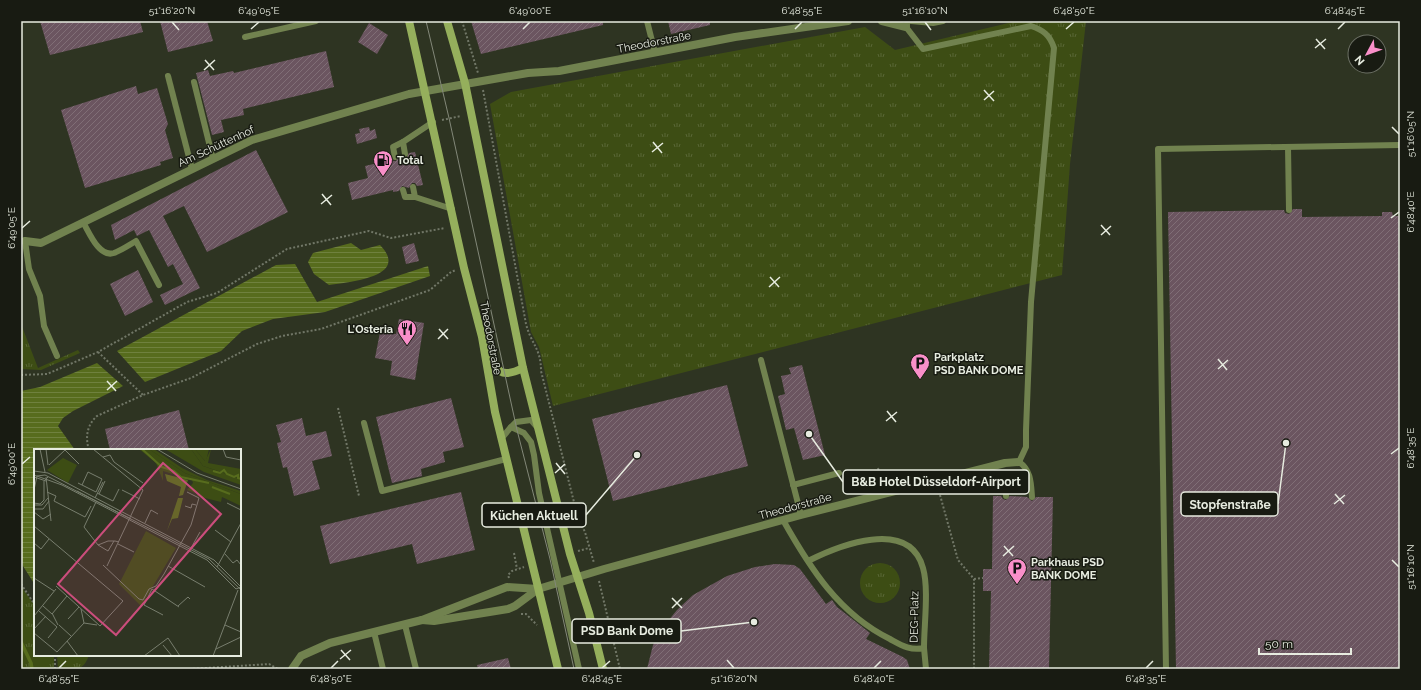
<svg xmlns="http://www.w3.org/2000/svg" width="1421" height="690" font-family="Raleway,sans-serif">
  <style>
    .grass { fill: url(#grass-tufts) }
    .water { fill: url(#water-rules) }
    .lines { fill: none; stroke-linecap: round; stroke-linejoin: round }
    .stream { stroke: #576c1d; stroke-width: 3.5 }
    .building { fill: url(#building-hatch) }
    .path { stroke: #717767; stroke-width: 2; stroke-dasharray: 2 2; stroke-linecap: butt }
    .service { stroke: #71824f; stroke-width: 6 }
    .minor { stroke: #71824f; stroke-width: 8 }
    .secondary { stroke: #95af5c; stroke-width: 8 }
    .tram { stroke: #838879; stroke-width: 1 }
    .ticks { fill: none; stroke: #e7ece0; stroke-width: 1.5 }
    .labels { text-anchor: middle; stroke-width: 3; stroke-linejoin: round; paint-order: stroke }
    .street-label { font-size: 11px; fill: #e7ece0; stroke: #181b12 }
    .poi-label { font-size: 11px; font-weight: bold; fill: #e7ece0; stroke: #181b12; text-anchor: start }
    .inset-river { fill: none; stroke: #576c1d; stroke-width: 2 }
    .inset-road { fill: none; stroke: #787e6e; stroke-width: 1 }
    .view { fill: #cb4d7c; fill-opacity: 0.15; stroke: #cb4d7c; stroke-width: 2 }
    .inset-edge { fill: none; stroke: #e7ece0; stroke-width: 2 }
    .leader { fill: none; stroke: #e7ece0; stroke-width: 1.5 }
    .callout-dot { fill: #e7ece0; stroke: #181b12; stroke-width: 1.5 }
    .callout { fill: #181b12; stroke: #e7ece0; stroke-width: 1.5 }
    .callout-label { font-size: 12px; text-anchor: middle; font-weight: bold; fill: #e7ece0 }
    .neatline { fill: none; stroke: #e7ece0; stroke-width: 1.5 }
    .ticks-label { font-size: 10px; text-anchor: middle; fill: #e7ece0 }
  </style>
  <defs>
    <pattern id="grass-tufts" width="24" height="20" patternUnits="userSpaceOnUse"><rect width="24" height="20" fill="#3d4d14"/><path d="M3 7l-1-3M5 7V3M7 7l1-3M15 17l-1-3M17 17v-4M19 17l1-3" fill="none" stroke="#596736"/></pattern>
    <pattern id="water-rules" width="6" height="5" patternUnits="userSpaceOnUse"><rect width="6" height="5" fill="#576c1d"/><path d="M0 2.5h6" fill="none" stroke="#6f813e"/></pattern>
    <pattern id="building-hatch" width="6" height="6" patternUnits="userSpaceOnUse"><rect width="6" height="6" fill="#6b5560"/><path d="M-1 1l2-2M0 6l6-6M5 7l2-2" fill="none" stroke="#806e76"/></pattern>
  </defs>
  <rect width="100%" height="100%" fill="#2e3422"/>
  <g class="grass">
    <polygon points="1017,21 1086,21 1070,164 1062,275 553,406 539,347 531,332 490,104 511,92 865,27 895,50"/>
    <polygon points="21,324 38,368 78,350 80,353 41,370 21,369"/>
    <circle cx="880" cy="583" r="20"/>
    <polygon points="21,586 35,606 35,655 54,655 54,669 21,669"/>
    <path d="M 57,655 L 89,655 C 83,673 74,669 58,669 Z"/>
  </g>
  <g class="water">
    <path d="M 351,243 L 361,250 L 380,245 C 411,277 349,282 329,285 L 314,274 L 308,262 L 313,253 Z"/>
    <polygon points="295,264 317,302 428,266 430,276 325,312 273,319 242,331 221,351 145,382 117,351 276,265"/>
    <polygon points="97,363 123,386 73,411 63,418 58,426 75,450 35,450 35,585 23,566 21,558 21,391 40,387"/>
  </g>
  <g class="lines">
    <polyline class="stream" points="21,642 31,663 32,669"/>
  </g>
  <g class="building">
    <polygon points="40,21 140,21 143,32 50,55"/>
    <polygon points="160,21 207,21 213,41 168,52"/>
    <polygon points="471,21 603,21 603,25 481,54"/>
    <polygon points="668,21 710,21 710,25 671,34"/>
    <polygon points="369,23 388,35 377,54 358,42"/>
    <polygon points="326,51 334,87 243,109 244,115 221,120 224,132 212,135 196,73 208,70 210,76 233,71 234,73"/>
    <polygon points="136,86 138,94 157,88 168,124 165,130 173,158 160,162 161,165 85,188 61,110"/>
    <polygon points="369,127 370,131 375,129 377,138 357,144 355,134 360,133 359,129"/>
    <polygon points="256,150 288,212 207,252 184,206 163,216 200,288 165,305 160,295 183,284 173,264 168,267 149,230 137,236 134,230 115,240 111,225"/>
    <polygon points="415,152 423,185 417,186 415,183 412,183 409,188 402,186 399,191 393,192 393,190 352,200 348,183 368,178 365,166 386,161 385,159 391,158 393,161 396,161 399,155 406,158 409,153"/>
    <polygon points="1293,209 1302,209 1302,217 1382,216 1382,212 1392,212 1393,216 1400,216 1400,669 1176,669 1168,212 1284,210 1285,213 1289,214"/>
    <polygon points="414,243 419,261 406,264 402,247"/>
    <polygon points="138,270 153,302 125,316 110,284"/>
    <polygon points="399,319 424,323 415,380 390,375 392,361 375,358 380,332 396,334"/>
    <polygon points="802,365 825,455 803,460 794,428 786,430 778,396 785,394 781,376 791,374 789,368"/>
    <polygon points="727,385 748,466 613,501 592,419"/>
    <polygon points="451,398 464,447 443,452 445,462 421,469 422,476 392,483 376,417"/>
    <polygon points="179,410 189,450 110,450 105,429"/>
    <polygon points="302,418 306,436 326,431 332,456 312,461 320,489 294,496 287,467 283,468 277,443 281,442 276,425"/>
    <polygon points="461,492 475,550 417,564 412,544 330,564 320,526"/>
    <polygon points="993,496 1001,496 1003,499 1006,500 1010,496 1027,497 1032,501 1036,497 1053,497 1049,669 989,669 991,591 983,591 983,569 992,569"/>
    <polygon points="775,564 794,565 800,569 826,604 832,600 837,607 870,633 866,639 903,657 907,660 910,669 647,669 653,645 663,627 677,610 693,595 727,576 755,567"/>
    <polygon points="508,658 511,669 478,669 477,665"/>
  </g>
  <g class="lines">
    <g class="path">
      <polyline points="462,21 478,73"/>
      <path d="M 483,90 L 526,324 C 531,344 541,348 541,371 L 578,518 L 585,532 L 594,563"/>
      <polyline points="442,120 461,116"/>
      <polyline points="98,352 143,395"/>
      <polyline points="21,375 47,374 98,352 187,302 217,293 287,249 369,231 391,238 445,228"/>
      <polyline points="338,408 359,496"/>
      <path d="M 89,450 C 85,437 87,425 97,416 L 143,395 L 191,378 L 257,344 L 282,336 L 321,329 L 430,290 L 451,272 L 456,270"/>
      <polyline points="878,468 882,484"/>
      <polyline points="940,495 958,560 974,579 974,669"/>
      <polyline points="578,551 589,548"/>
      <polyline points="514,553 517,569"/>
      <polyline points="509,578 508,575 512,571 524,567"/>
      <polyline points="974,579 983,578"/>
      <polyline points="599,581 620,669"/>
      <polyline points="21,584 35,605"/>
      <polyline points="521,614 526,614 537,625"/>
      <polyline points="55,655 55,669"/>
      <polyline points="189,669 269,664 278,669"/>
    </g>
    <g class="service">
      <polyline points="647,21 655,53"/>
      <path d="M 908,21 L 906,27 L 923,49 L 1031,26 C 1043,30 1050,35 1054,48 L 1031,302 L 1026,430 L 1026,447 L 1019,462 C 1031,470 1031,483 1032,497"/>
      <polyline points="911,21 933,23 943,21"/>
      <polyline points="245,37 316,21"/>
      <polyline points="168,76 192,169"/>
      <polyline points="194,82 213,159"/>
      <polyline points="1288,147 1289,210"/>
      <polyline points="405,154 403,142 433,122"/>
      <polyline points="395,157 393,147 403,142"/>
      <polyline points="413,187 415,197 452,209"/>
      <polyline points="403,190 405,197 415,197"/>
      <path d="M 83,222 C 89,232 99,258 114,253 C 122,250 129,245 136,241 L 159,285"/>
      <polyline points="25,241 29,269 40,296 44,326 57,356"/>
      <polyline points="761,360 801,515"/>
      <polyline points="364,423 382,491 506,459"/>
      <polyline points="511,427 516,422 531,420 537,427"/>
      <polyline points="501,439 511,427 524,433 531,442 534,455 539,493 579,669"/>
      <path d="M 936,481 C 939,483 943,486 947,487 C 962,492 1006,463 1006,496"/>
      <polyline points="793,485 839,473"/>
      <path d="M 783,520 C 810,568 839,614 890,639 C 901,645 910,651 924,648 C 924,625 929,589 923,568 C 909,517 838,546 808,561"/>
      <polyline points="405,625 416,669"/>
      <polyline points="374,632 383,669"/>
      <polyline points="924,648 926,669"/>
      <polyline points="1166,669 1158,149 1400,145"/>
    </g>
    <g class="minor">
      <polyline points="882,21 906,27"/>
      <polyline points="25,241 41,243 252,140 409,94 528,73 559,71 735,37 848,21"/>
      <polyline points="422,620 434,621 508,609 515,606 538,589 604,569 801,515 1005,463 1019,462"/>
      <polyline points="292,669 301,656 330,643 422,620 507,587 538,589"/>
    </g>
    <g class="secondary">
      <polyline points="409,21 464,268 482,337 495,412 558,669"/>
      <polyline points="447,21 465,83 523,368 570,554 589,613 603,669"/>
      <path d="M 485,341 C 496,362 493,383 523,368"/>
    </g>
    <polyline class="tram" points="426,21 449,118 517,430 550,559 574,669"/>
  </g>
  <path class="ticks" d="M 172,22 L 179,30M 925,22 L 931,30M 251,29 L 259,22M 523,29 L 530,22M 795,29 L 802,22M 1066,29 L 1074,22M 1338,29 L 1345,22M 1316,39 L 1325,49M 1315,48 L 1326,39M 205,60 L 214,70M 204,70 L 215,60M 984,90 L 994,101M 984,100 L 994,91M 1392,127 L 1399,134M 653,142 L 662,153M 652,152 L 663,143M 322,194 L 331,205M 321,204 L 332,195M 1391,218 L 1399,212M 1101,225 L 1110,235M 22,228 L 30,221M 1101,235 L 1111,226M 770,277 L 779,287M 769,287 L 780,277M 439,329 L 448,339M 438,339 L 448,329M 1218,359 L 1227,370M 1218,369 L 1228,360M 107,381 L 116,391M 107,390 L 117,381M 887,411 L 896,422M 886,421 L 897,412M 1391,454 L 1399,448M 556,463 L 565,474M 22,464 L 30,457M 555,473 L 565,464M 1335,494 L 1344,504M 1334,504 L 1345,495M 1004,546 L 1013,556M 1003,556 L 1014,546M 1392,560 L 1399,567M 672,598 L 682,608M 672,608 L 682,598M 341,650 L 350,660M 340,659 L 351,650M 727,660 L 734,668M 59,668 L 66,661M 331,668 L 338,661M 602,668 L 610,661M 874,668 L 881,661M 1146,668 L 1153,661"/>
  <defs>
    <g id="fuel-pin" transform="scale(1)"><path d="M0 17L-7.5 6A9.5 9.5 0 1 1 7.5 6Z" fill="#f98fc9" stroke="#181b12"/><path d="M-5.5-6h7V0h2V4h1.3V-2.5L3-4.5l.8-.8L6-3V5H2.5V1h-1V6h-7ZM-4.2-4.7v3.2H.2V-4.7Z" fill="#111"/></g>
    <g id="restaurant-pin" transform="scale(1)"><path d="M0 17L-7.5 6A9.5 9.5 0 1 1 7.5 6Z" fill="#f98fc9" stroke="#181b12"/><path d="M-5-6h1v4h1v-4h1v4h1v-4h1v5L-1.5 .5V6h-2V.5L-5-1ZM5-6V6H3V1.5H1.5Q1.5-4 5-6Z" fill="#111"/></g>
    <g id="parking-pin" transform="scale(1)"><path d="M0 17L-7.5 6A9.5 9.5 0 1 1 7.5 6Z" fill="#f98fc9" stroke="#181b12"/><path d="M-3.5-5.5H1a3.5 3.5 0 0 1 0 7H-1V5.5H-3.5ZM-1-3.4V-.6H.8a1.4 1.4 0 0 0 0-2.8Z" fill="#111"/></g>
  </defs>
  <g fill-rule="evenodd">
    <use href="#fuel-pin" x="383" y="160"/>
    <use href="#restaurant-pin" x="407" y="329"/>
    <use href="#parking-pin" x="920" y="363"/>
    <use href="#parking-pin" x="1017" y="568"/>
  </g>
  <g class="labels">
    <g class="street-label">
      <text transform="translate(654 42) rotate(-11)" y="4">Theodorstraße</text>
      <text transform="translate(216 146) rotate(-25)" y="4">Am Schüttenhof</text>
      <text transform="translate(491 338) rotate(79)" y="4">Theodorstraße</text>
      <text transform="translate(795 506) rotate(-15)" y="4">Theodorstraße</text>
      <text transform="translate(914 617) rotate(-89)" y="4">DEG-Platz</text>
    </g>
    <g class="poi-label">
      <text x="397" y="164">Total</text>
      <text x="393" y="333" text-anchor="end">L'Osteria</text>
      <text x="934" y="361">Parkplatz<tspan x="934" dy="13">PSD BANK DOME</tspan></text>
      <text x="1031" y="566">Parkhaus PSD<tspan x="1031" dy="13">BANK DOME</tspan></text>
    </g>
  </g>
  <g transform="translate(34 449)">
    <rect width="207" height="207" fill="#2e3422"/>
    <path d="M 105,0 L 115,0 L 151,24 L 207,45 L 207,57 L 188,48 L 187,53 L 163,47 L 164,45 L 153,41 L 151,46 L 153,41 L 159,34 L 158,31 L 129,22 L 129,32 L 122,14 ZM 157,0 L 161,0 L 171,12 L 177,0 L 174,14 L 207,20 L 207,30 L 169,17 ZM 29,9 L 43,16 L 34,34 L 13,21 ZM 112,82 L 142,99 L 107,157 L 85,135 Z" fill="#3d4d14"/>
    <path d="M 115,0 L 120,0 L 148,19 L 173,31 L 207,42 L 207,45 L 151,24 ZM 131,0 L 157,0 L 169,17 L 207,30 L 207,36 L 170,23 ZM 161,0 L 175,0 L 172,12 L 171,12 Z" fill="#3d4d14"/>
    <path d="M 131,25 L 154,31 L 149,46 L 145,47 L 147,38 L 133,32 ZM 144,49 L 149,49 L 144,69 L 138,70 L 133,82 Z" fill="#576c1d"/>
    <path class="inset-river" d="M 108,0 L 128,18 L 140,22 L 147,28 L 175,34M 179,22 L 186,24 L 190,21 L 193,25 L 200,28 L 204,26 L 204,29 L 207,30M 178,38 L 196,45"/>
    <path class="inset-road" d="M 6,0 L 11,23M 12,0 L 14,16M 30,0 L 45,15M 59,0 L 109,41 L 73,117M 123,0 L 163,24 L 207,40M 189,0 L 192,8 L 207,11M 69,8 L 76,6 L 80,13 L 109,34M 15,16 L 31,1M 0,22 L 14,24 L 180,111 L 207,138M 0,26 L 28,36 L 173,111 L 202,140 L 207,138M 0,28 L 12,32M 12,28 L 17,72M 44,34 L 62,43 L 68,30 L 54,23 L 48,36M 0,41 L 3,27 L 11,26 L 175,110 L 207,141M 88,41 L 106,50M 43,42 L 97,70M 13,43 L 22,47 L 20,52 L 51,68 L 57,57M 63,44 L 79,52 L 85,40M 65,45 L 71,32M 61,49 L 69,33M 62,53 L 50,78 L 64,96M 0,54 L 6,55 L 10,51 L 10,32 L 14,28M 193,54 L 207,61M 0,56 L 8,56 L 14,49M 151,57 L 157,59 L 158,55 L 162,56M 0,60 L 9,60 L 15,52M 0,63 L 9,70 L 17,65M 111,74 L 117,61 L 124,65M 0,77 L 89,152 L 66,177 L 22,137M 181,81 L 197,93M 80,92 L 74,102 L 64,96 L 74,92 L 81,92 L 85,93M 0,94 L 7,100 L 15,90M 84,95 L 100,103M 157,99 L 166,83M 191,105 L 199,114 L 203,111 L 207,116M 69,116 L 105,150 L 109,151 L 115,140 L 122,137 L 130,125 L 157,76 L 165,49 L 153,43M 134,117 L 171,138M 183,118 L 207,74M 0,129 L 20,142M 118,140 L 110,156 L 129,166M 118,140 L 145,158M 9,157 L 18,165 L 33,147M 144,157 L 154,148 L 156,150M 47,160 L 50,174 L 63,176M 5,162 L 23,178 L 14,189M 18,164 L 24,176M 0,167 L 22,140M 34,170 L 45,158M 25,176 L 37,187M 191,176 L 207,183M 0,180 L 12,167M 0,184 L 23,203 L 50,174M 33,192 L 44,207M 129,196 L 138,207M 182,200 L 207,188M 110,207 L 134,189 L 146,207M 179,207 L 204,141"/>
    <path class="view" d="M 129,14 L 187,65 L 82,186 L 24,135 Z"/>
    <rect width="207" height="207" class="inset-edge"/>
  </g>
  <path class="leader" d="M809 434L843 482M1286 443L1278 504M637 455L586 515M754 622L681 631"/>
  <g class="callout-dot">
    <circle cx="809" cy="434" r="4"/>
    <circle cx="1286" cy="443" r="4"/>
    <circle cx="637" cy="455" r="4"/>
    <circle cx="754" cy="622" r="4"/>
  </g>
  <g class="callout">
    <rect x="843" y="470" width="186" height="24" rx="4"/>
    <rect x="1181" y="492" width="97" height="24" rx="4"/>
    <rect x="482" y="503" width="104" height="24" rx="4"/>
    <rect x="572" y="619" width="109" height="24" rx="4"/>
  </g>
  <g class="callout-label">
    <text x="936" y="486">B&amp;B Hotel Düsseldorf-Airport</text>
    <text x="1230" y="509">Stopfenstraße</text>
    <text x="534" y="520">Küchen Aktuell</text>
    <text x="627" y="635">PSD Bank Dome</text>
  </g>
  <rect width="1421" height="690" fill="none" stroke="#181b12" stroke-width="44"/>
  <g transform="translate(1367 54) rotate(229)"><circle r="19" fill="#181b12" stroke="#6b6f64"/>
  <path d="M0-3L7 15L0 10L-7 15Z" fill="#f98fc9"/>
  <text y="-6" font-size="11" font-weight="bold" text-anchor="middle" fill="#e7ece0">N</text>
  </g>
  <path d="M1259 648v6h92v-6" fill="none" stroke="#e7ece0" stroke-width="2"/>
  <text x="1265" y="648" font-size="12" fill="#e7ece0" stroke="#181b12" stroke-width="3" paint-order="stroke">50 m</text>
  <rect x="22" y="22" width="1377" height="646" class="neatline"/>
  <g class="ticks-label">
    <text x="172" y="14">51°16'20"N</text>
    <text x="259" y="14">6°49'05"E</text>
    <text x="530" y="14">6°49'00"E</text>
    <text x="802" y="14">6°48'55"E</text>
    <text x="925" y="14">51°16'10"N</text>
    <text x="1074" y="14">6°48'50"E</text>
    <text x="1345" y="14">6°48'45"E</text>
    <text transform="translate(1410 134) rotate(-90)" y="4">51°16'05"N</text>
    <text transform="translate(1410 212) rotate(-90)" y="4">6°48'40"E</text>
    <text transform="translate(11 228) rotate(-90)" y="4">6°49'05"E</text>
    <text transform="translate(1410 448) rotate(-90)" y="4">6°48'35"E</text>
    <text transform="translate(11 464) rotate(-90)" y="4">6°49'00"E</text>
    <text transform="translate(1410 567) rotate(-90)" y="4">51°16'10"N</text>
    <text x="59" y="682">6°48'55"E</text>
    <text x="331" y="682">6°48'50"E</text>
    <text x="602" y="682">6°48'45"E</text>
    <text x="734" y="682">51°16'20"N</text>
    <text x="874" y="682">6°48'40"E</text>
    <text x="1146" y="682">6°48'35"E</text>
  </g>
</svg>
